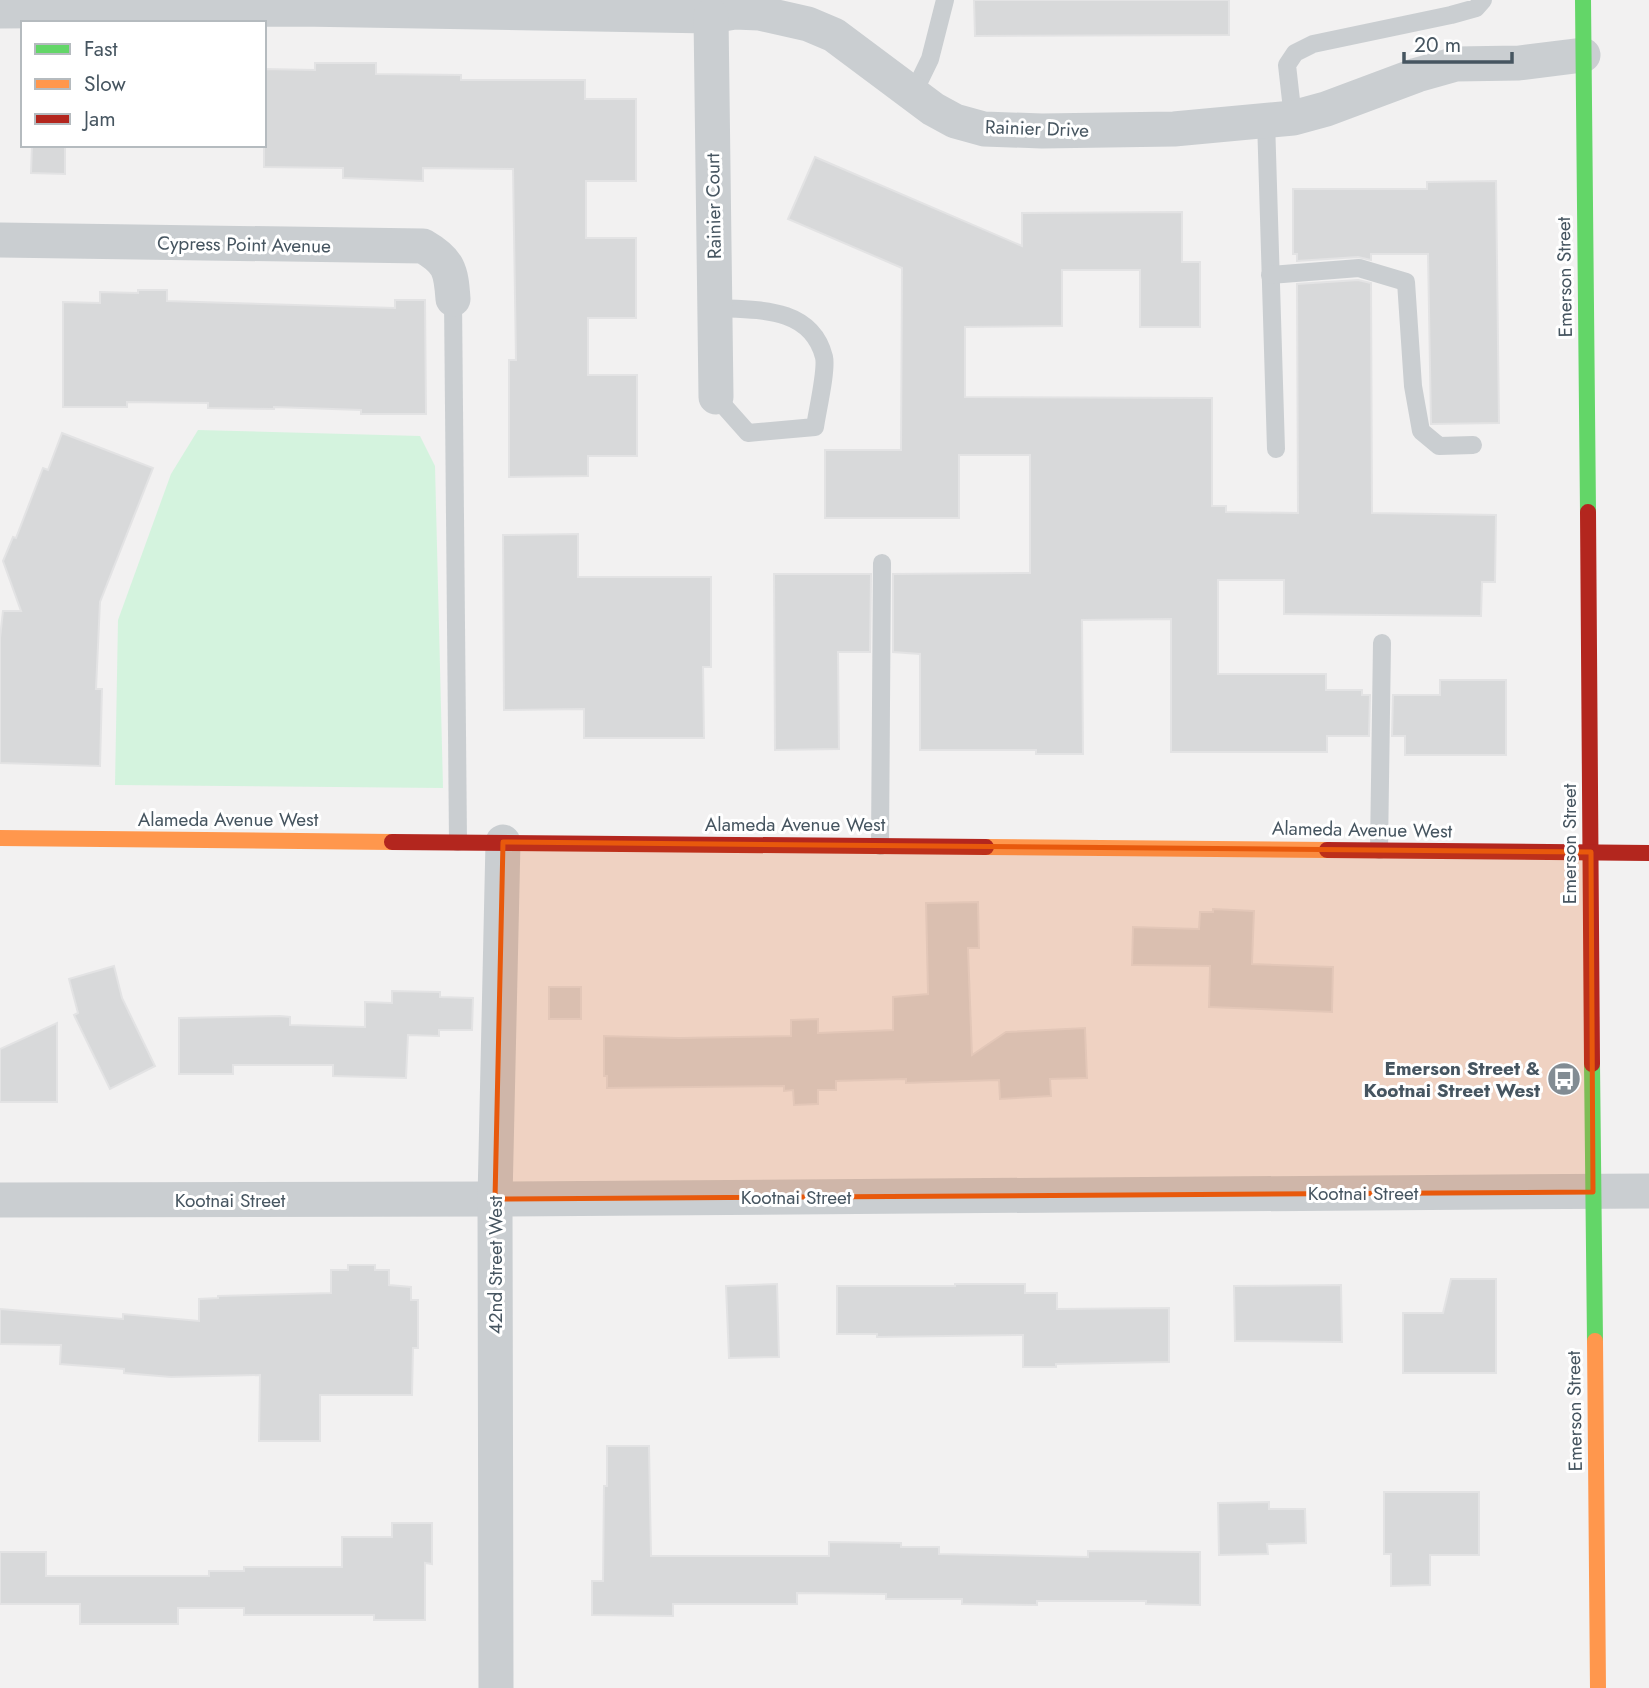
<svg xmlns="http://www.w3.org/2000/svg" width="1649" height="1688" font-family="Jost,sans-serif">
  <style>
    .green { fill: #d4f3de }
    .building { fill: #d8d9da; stroke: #e3e3e4; stroke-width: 2 }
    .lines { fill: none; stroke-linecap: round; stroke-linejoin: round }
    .lane { stroke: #caced1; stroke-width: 18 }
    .street { stroke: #caced1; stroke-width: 35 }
    .fast { stroke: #63d668; stroke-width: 16 }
    .slow { stroke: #ff974d; stroke-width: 16 }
    .jam { stroke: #b3261e; stroke-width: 16 }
    .marked { fill: #e8590c; fill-opacity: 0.2; stroke: #e8590c; stroke-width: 5; stroke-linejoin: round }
    .labels { text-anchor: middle; stroke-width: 6; stroke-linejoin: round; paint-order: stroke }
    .street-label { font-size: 19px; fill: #465560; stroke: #fff }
    .poi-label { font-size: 19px; font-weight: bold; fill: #465560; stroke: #fff; text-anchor: end }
  </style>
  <rect width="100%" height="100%" fill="#f2f1f1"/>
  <polygon class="green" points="198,430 420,436 435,466 443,788 115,785 118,620 171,474"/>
  <g class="building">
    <polygon points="974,0 1229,0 1229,35 975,36"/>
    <polygon points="315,63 376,63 376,74 461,75 461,80 585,80 585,99 636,99 636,181 586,181 586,238 636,238 636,318 588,318 588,375 637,375 637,456 588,456 588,476 509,477 509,360 516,360 513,169 423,168 423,181 343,178 343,168 264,167 264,69 315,70"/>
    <polygon points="32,145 65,145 65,174 31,173"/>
    <polygon points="815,157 1022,246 1022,213 1182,212 1182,262 1200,262 1200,327 1140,327 1140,270 1062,270 1062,326 965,327 965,397 1212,398 1212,506 1226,506 1226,512 1298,513 1297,284 1358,280 1371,283 1372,513 1496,515 1495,582 1482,582 1481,616 1284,614 1284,580 1218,580 1218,674 1326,674 1326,690 1362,690 1362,695 1370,695 1369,736 1327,736 1327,752 1171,752 1171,619 1082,620 1083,754 1036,754 1036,750 920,750 920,654 893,652 893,574 1030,573 1030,455 959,455 959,518 825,518 825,450 901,450 902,268 788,219"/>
    <polygon points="1496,181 1499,423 1431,424 1428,254 1371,254 1371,260 1358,257 1297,261 1297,254 1293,254 1293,189 1427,189 1427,182"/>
    <polygon points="138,290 167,290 167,301 395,308 395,300 425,300 426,414 361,414 361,410 274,407 274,409 208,408 208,403 127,402 127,407 63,407 63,302 100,303 100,292 138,293"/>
    <polygon points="62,433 153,468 100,602 96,689 102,689 100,766 0,763 0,638 3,611 21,611 3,561 13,537 16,538 43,468 48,470"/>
    <polygon points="578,534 578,577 711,577 711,667 703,667 704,738 584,738 584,709 504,710 503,535"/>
    <polygon points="774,574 871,574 870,652 838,652 839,749 775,750"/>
    <polygon points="1440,680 1506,680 1506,755 1405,755 1405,736 1392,736 1393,695 1440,695"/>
    <polygon points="978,902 979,948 968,948 972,1055 1006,1032 1085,1028 1087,1078 1050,1079 1051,1096 1000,1099 999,1080 906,1083 906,1079 836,1081 836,1090 818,1090 818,1104 794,1105 793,1090 784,1091 784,1086 607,1088 607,1076 604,1076 604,1036 679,1038 791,1036 791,1020 818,1019 818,1033 893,1030 893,997 928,994 926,903"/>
    <polygon points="1213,909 1254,911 1252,964 1333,967 1332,1012 1209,1007 1210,966 1132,965 1133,927 1199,929 1200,912 1213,912"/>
    <polygon points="114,966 122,998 155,1066 110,1089 74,1015 78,1013 69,979"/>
    <rect x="549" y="987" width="32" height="32"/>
    <polygon points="392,991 440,992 440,997 473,998 472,1030 439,1030 439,1036 408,1035 406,1078 333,1076 333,1065 233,1065 233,1074 179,1074 179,1018 280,1016 290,1017 290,1025 365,1027 365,1002 392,1003"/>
    <polygon points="57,1023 57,1102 0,1102 0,1049"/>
    <polygon points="348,1265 375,1265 375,1270 389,1270 389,1285 411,1287 411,1300 418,1300 418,1348 413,1348 412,1395 320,1395 320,1441 259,1441 260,1375 171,1377 124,1373 124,1369 60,1364 61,1345 0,1344 0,1309 123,1319 123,1314 199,1321 199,1299 218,1298 218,1296 331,1293 331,1270 348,1270"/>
    <polygon points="1451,1279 1496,1279 1496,1373 1403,1373 1403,1313 1443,1313"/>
    <polygon points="777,1284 779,1357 729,1358 726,1286"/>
    <polygon points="955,1284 1025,1284 1025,1293 1057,1293 1057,1309 1169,1308 1169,1362 1056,1364 1056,1367 1023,1367 1023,1335 877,1337 877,1334 837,1334 837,1286 955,1286"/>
    <polygon points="1341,1285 1342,1342 1235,1341 1234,1286"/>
    <polygon points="607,1446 649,1446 651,1556 829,1556 829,1542 901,1543 901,1547 939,1547 939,1554 1088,1557 1088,1551 1200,1552 1200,1605 1146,1604 1146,1601 1037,1601 1037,1605 962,1604 962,1599 886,1599 886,1594 797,1593 797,1604 673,1604 673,1616 592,1615 592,1581 603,1581 604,1486 607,1486"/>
    <polygon points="1384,1492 1479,1492 1479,1555 1430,1555 1430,1585 1391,1586 1391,1554 1384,1554"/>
    <polygon points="1269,1502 1269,1509 1305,1509 1306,1543 1267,1544 1268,1554 1219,1555 1218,1503"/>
    <polygon points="392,1523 432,1523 432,1564 425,1563 425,1620 374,1620 374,1615 244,1615 244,1608 178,1608 178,1624 80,1624 80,1604 0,1604 0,1552 46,1552 46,1576 209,1576 209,1571 244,1571 244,1567 342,1567 342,1537 392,1537"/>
  </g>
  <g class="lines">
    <g class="lane">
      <polyline points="913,94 930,59 945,0"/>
      <polyline points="1293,118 1287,65 1295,53 1313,44 1451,15 1476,8 1483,0"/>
      <polyline points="1266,120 1276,449"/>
      <polyline points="1270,275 1359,268 1406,282 1413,386 1421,431 1439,446 1473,445"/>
      <polyline points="453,299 458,842"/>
      <path d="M 714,308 C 756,310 811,306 824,357 C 827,370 817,412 815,427 L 748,433 L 716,397"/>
      <polyline points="880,846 882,563"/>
      <polyline points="1379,850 1382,643"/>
    </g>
    <g class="street">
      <polyline points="0,11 300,9 711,16 735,12 759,13 808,24 834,35 933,109 955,121 984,129 1042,131 1174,129 1293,118 1326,109 1417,75 1456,64 1519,63 1583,55"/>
      <polyline points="711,16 716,397"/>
      <path d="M 0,240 L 423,246 C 449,261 451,270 453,299"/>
      <polyline points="0,1200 495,1199 1649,1191"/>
      <polyline points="496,1688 495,1199 503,842"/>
    </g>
    <g class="fast">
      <polyline points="1583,0 1588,512"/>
      <polyline points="1592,1064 1595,1341"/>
    </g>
    <g class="slow">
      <polyline points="0,838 392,842"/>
      <polyline points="986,847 1327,850"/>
      <polyline points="1595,1341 1598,1688"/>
    </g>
    <g class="jam">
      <polyline points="1588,512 1592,1064"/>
      <polyline points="392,842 986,847"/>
      <polyline points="1327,850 1649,853"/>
    </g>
  </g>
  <path class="marked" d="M 503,842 L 1591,852 L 1593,1192 L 495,1199 Z"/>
  <defs>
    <g id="bus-disc" transform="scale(1.75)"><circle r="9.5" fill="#828c93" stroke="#fff"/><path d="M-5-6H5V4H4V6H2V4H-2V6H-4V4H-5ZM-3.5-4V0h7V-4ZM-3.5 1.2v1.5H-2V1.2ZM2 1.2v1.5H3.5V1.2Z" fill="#fff"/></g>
  </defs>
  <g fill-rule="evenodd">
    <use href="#bus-disc" x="1564" y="1079"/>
  </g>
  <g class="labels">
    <g class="street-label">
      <text transform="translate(1037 128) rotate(2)" y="7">Rainier Drive</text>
      <text transform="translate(713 206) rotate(-91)" y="7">Rainier Court</text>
      <text transform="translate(244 244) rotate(1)" y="7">Cypress Point Avenue</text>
      <text transform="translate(1564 277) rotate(-91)" y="7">Emerson Street</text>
      <text x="228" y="826">Alameda Avenue West</text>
      <text x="795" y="831">Alameda Avenue West</text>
      <text transform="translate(1362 829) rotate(1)" y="7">Alameda Avenue West</text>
      <text transform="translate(1569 844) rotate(-90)" y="7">Emerson Street</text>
      <text x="1363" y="1200">Kootnai Street</text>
      <text x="796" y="1204">Kootnai Street</text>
      <text x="230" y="1207">Kootnai Street</text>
      <text transform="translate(495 1265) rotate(-90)" y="7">42nd Street West</text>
      <text transform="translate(1574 1411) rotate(-91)" y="7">Emerson Street</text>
    </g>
    <g class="poi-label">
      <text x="1540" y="1075">Emerson Street &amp;<tspan x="1540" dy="22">Kootnai Street West</tspan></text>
    </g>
  </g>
  <rect x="21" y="21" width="245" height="126" fill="#ffffff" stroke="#b5bbbf" stroke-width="2"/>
  <rect x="35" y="44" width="35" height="10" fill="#63d668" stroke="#b5bbbf" stroke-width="2"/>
  <text x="84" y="56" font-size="21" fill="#465560">Fast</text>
  <rect x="35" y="79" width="35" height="10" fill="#ff974d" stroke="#b5bbbf" stroke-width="2"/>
  <text x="84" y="91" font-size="21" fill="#465560">Slow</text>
  <rect x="35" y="114" width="35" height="10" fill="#b3261e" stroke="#b5bbbf" stroke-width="2"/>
  <text x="84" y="126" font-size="21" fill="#465560">Jam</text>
  <path d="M1404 52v10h108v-10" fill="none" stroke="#465560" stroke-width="3.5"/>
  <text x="1414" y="52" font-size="21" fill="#465560" stroke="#ffffff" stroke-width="5" paint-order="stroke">20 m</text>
</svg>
